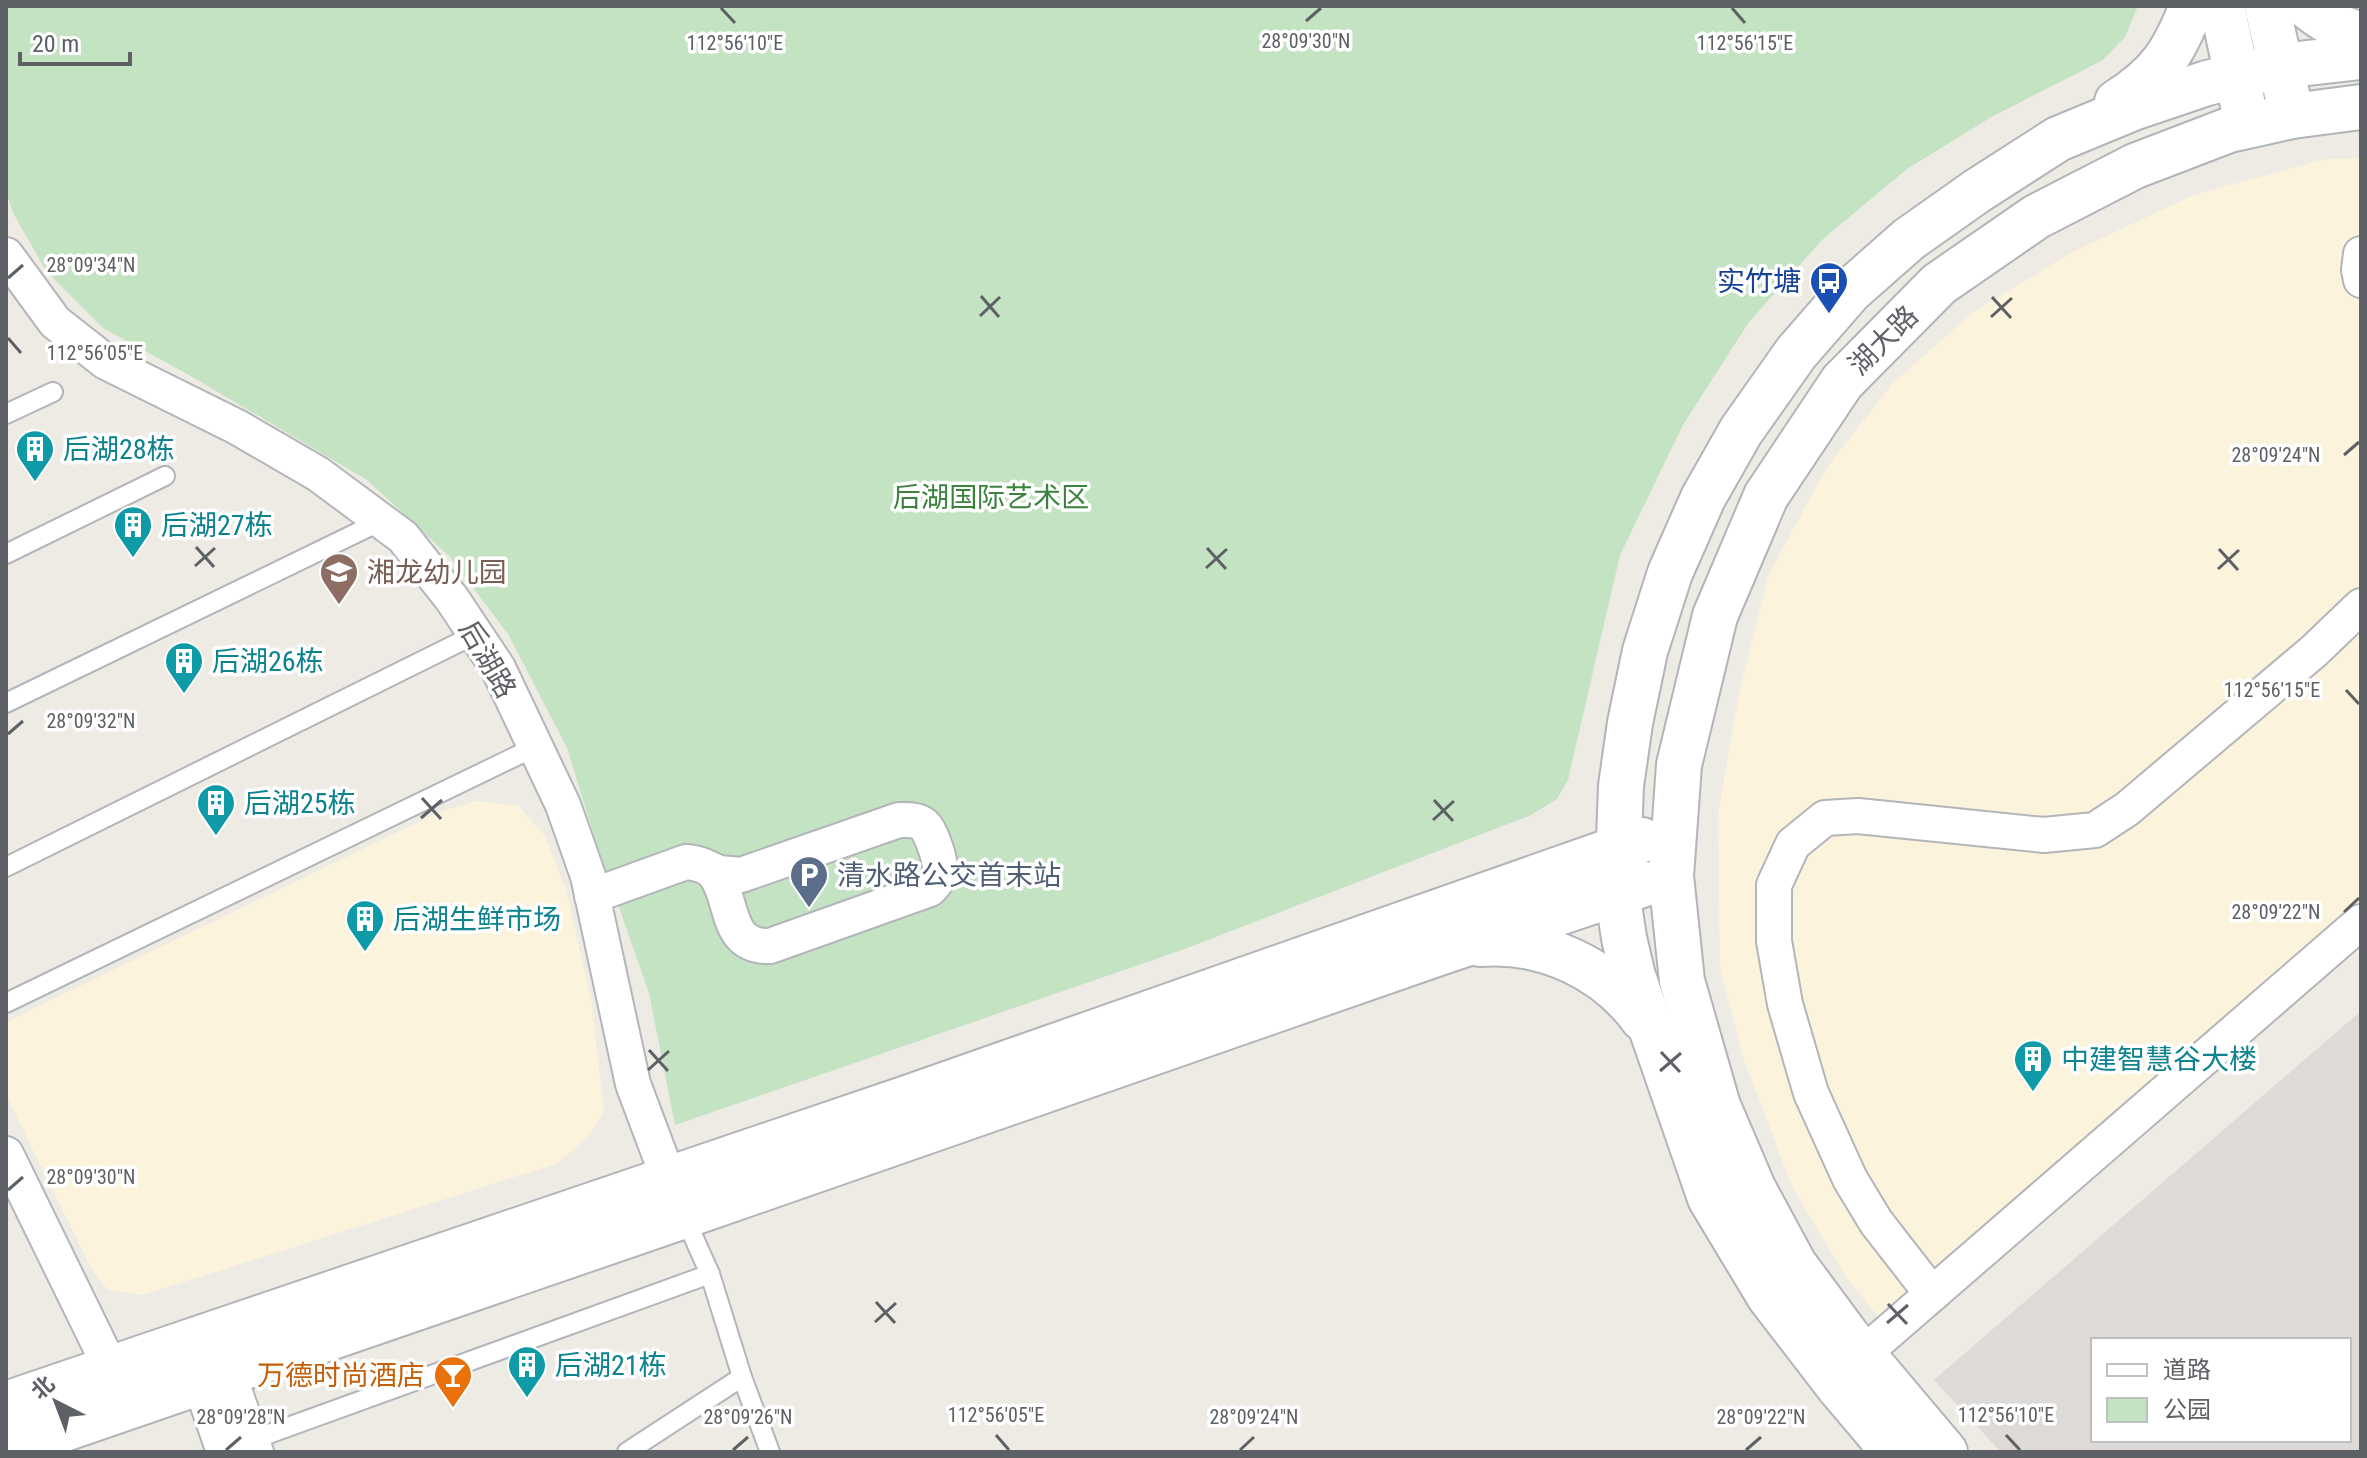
<svg xmlns="http://www.w3.org/2000/svg" width="2367" height="1458" font-family="'Roboto Condensed','Noto Sans SC',sans-serif">
  <style>
    .commercial { fill: #fbf3dc }
    .industrial { fill: #dddad7; fill-rule: evenodd }
    .green { fill: #c4e3c3 }
    .lines { fill: none; stroke-linecap: round; stroke-linejoin: round }
    .lane-casing { stroke: #b2b5b9; stroke-width: 22 }
    .street-casing { stroke: #b2b5b9; stroke-width: 38 }
    .secondary-casing { stroke: #b1b4b8; stroke-width: 48 }
    .lane { stroke: #fff; stroke-width: 18 }
    .street { stroke: #fff; stroke-width: 34 }
    .secondary { stroke: #fff; stroke-width: 44 }
    .ticks { fill: none; stroke: #5d6064; stroke-width: 3 }
    .labels { text-anchor: middle; stroke-width: 7; stroke-linejoin: round; paint-order: stroke }
    .transit-label { font-size: 28px; fill: #164399; stroke: #fff; text-anchor: end }
    .street-label { font-size: 28px; fill: #5d6064; stroke: #fff }
    .culture-label { font-size: 28px; fill: #0d838f; stroke: #fff; text-anchor: start }
    .park-label { font-size: 28px; fill: #3c833e; stroke: #fff }
    .education-label { font-size: 28px; fill: #785e54; stroke: #fff; text-anchor: start }
    .service-label { font-size: 28px; fill: #4e5e75; stroke: #fff; text-anchor: start }
    .food-label { font-size: 28px; fill: #c56008; stroke: #fff; text-anchor: end }
    .ticks-label { font-size: 20px; text-anchor: middle; fill: #5d6064; stroke: #fff; stroke-width: 7; stroke-linejoin: round; paint-order: stroke }
  </style>
  <rect width="100%" height="100%" fill="#eeebe5"/>
  <g class="commercial">
    <polygon points="2361,158 2361,948 1902,1345 1848,1280 1792,1186 1744,1060 1720,967 1718,814 1739,694 1769,574 1826,469 1892,384 1972,313 2072,252 2194,195 2326,159"/>
    <polygon points="478,801 518,806 545,836 566,890 591,999 604,1112 594,1128 579,1145 556,1164 143,1295 108,1290 90,1266 6,1095 6,1022 439,812"/>
  </g>
  <path class="industrial" d="M 2361,1011 L 2361,1452 L 2001,1452 L 1934,1380 ZM 2093,1340 L 2349,1340 L 2349,1440 L 2093,1440 Z"/>
  <polygon class="green" points="6,6 2138,6 2125,37 2103,60 1993,116 1907,169 1822,240 1749,322 1683,425 1620,555 1568,780 1557,799 1531,815 1182,950 675,1125 649,993 595,839 567,748 508,634 449,556 367,480 189,375 103,328 46,271 13,213 6,192"/>
  <g class="lines">
    <g class="lane-casing">
      <g id="lane">
        <polyline points="6,414 53,392"/>
        <polyline points="6,554 165,476"/>
        <polyline points="6,703 381,521"/>
        <polyline points="6,867 476,634"/>
        <polyline points="6,1003 535,747"/>
        <polyline points="684,1216 710,1274 742,1377 770,1452"/>
        <polyline points="247,1444 252,1440 710,1274"/>
        <polyline points="627,1452 742,1377"/>
      </g>
    </g>
    <g class="street-casing">
      <g id="street">
        <polyline points="2361,254 2359,270 2361,280"/>
        <polyline points="6,255 55,322 106,362 237,427 318,474 403,537 452,599 498,668 563,805 588,876 633,1084 677,1201"/>
        <path d="M 592,896 L 686,862 C 696,863 707,865 714,873 C 735,899 723,947 770,946 L 930,889 C 934,884 939,880 940,873 C 942,863 931,831 924,825 C 917,819 907,820 899,820 L 741,875 L 719,873 L 708,868"/>
        <polyline points="6,1154 121,1389"/>
        <polyline points="1932,1294 1876,1222 1850,1179 1811,1093 1785,1004 1774,941 1774,885 1793,844 1825,818 1858,816 2044,835 2095,830 2127,809 2314,651 2361,606"/>
        <polyline points="1863,1354 2361,922"/>
        <polyline points="228,1373 256,1452"/>
        <polyline points="200,1382 224,1452"/>
      </g>
    </g>
    <g class="secondary-casing">
      <g id="secondary">
        <polyline points="2222,6 2243,105"/>
        <polyline points="2267,6 2287,94"/>
        <path d="M 2307,6 C 2322,19 2342,29 2361,35"/>
        <path d="M 2117,102 C 2160,75 2174,52 2192,6"/>
        <path d="M 1480,944 C 1543,939 1606,968 1643,1019"/>
        <polyline points="6,1404 907,1098 1642,840"/>
        <polyline points="6,1449 684,1216 1439,953 1645,884"/>
        <polyline points="1894,1452 1839,1387 1769,1296 1710,1198 1633,976 1624,938 1617,892 1621,786 1630,723 1645,651 1670,573 1703,498 1741,431 1796,353 1850,291 1909,239 1977,191 2058,139 2133,108 2207,83 2280,66 2361,57"/>
        <polyline points="1945,1452 1848,1337 1794,1264 1753,1188 1718,1106 1682,981 1671,876 1679,765 1715,616 1766,496 1842,382 1939,284 2036,217 2135,166 2229,130 2292,116 2361,107"/>
      </g>
    </g>
    <use href="#lane" class="lane"/>
    <use href="#street" class="street"/>
    <use href="#secondary" class="secondary"/>
  </g>
  <path class="ticks" d="M 721,8 L 735,23M 1732,8 L 1745,23M 1306,21 L 1321,8M 8,278 L 23,265M 981,296 L 999,317M 1992,297 L 2011,318M 980,316 L 1000,297M 1991,317 L 2012,298M 8,338 L 21,353M 2344,455 L 2359,442M 196,547 L 214,567M 1207,548 L 1226,569M 2219,549 L 2238,570M 195,566 L 215,548M 1206,568 L 1227,549M 2218,569 L 2239,550M 2346,690 L 2359,704M 8,734 L 23,721M 422,798 L 441,819M 1434,800 L 1453,821M 421,818 L 442,800M 1433,820 L 1454,801M 2344,912 L 2359,898M 649,1050 L 668,1071M 1661,1052 L 1680,1072M 648,1070 L 669,1051M 1660,1071 L 1681,1053M 8,1190 L 23,1177M 876,1302 L 895,1323M 1888,1304 L 1907,1324M 875,1322 L 896,1303M 1887,1323 L 1908,1305M 996,1435 L 1009,1450M 2006,1435 L 2020,1450M 226,1450 L 241,1437M 733,1450 L 748,1437M 1240,1450 L 1254,1437M 1746,1450 L 1761,1437"/>
  <defs>
    <g id="bus-pin" transform="scale(2)"><path d="M0 17L-7.5 6A9.5 9.5 0 1 1 7.5 6Z" fill="#1a4fb4" stroke="#fff"/><path d="M-5-6H5V4H4V6H2V4H-2V6H-4V4H-5ZM-3.5-4V0h7V-4ZM-3.5 1.2v1.5H-2V1.2ZM2 1.2v1.5H3.5V1.2Z" fill="#fff"/></g>
    <g id="building-pin" transform="scale(2)"><path d="M0 17L-7.5 6A9.5 9.5 0 1 1 7.5 6Z" fill="#0f9aa8" stroke="#fff"/><path d="M-4-6H4V6H1V3H-1V6H-4ZM-2.5-4.3h1.7v1.8h-1.7ZM.8-4.3h1.7v1.8H.8ZM-2.5-1h1.7V.8h-1.7ZM.8-1h1.7V.8H.8Z" fill="#fff"/></g>
    <g id="school-pin" transform="scale(2)"><path d="M0 17L-7.5 6A9.5 9.5 0 1 1 7.5 6Z" fill="#8d6e63" stroke="#fff"/><path d="M0-5L7-2L0 1L-7-2ZM-4 1L0 2.5L4 1V4Q0 6-4 4Z" fill="#fff"/></g>
    <g id="parking-pin" transform="scale(2)"><path d="M0 17L-7.5 6A9.5 9.5 0 1 1 7.5 6Z" fill="#5c6f8a" stroke="#fff"/><path d="M-3.5-5.5H1a3.5 3.5 0 0 1 0 7H-1V5.5H-3.5ZM-1-3.4V-.6H.8a1.4 1.4 0 0 0 0-2.8Z" fill="#fff"/></g>
    <g id="bar-pin" transform="scale(2)"><path d="M0 17L-7.5 6A9.5 9.5 0 1 1 7.5 6Z" fill="#e8710a" stroke="#fff"/><path d="M-6-5H6L.8 .8V4.5H3.5V6h-7V4.5H-.8V.8Z" fill="#fff"/></g>
  </defs>
  <g fill-rule="evenodd">
    <use href="#bus-pin" x="1829" y="281"/>
    <use href="#building-pin" x="35" y="449"/>
    <use href="#building-pin" x="133" y="525"/>
    <use href="#school-pin" x="339" y="572"/>
    <use href="#building-pin" x="184" y="661"/>
    <use href="#building-pin" x="216" y="803"/>
    <use href="#parking-pin" x="809" y="875"/>
    <use href="#building-pin" x="365" y="919"/>
    <use href="#building-pin" x="2033" y="1059"/>
    <use href="#building-pin" x="527" y="1365"/>
    <use href="#bar-pin" x="453" y="1375"/>
  </g>
  <g class="labels">
    <g class="transit-label">
      <text x="1801" y="291">实竹塘</text>
    </g>
    <g class="street-label">
      <text transform="translate(1883 340) rotate(-45)" y="10">湖大路</text>
      <text transform="translate(488 659) rotate(60)" y="10">后湖路</text>
    </g>
    <g class="culture-label">
      <text x="63" y="459">后湖28栋</text>
      <text x="161" y="535">后湖27栋</text>
      <text x="212" y="671">后湖26栋</text>
      <text x="244" y="813">后湖25栋</text>
      <text x="393" y="929">后湖生鲜市场</text>
      <text x="2061" y="1069">中建智慧谷大楼</text>
      <text x="555" y="1375">后湖21栋</text>
    </g>
    <g class="park-label">
      <text x="991" y="507">后湖国际艺术区</text>
    </g>
    <g class="education-label">
      <text x="367" y="582">湘龙幼儿园</text>
    </g>
    <g class="service-label">
      <text x="837" y="885">清水路公交首末站</text>
    </g>
    <g class="food-label">
      <text x="425" y="1385">万德时尚酒店</text>
    </g>
  </g>
  <g class="ticks-label">
    <text x="1306" y="48">28°09'30"N</text>
    <text x="735" y="50">112°56'10"E</text>
    <text x="1745" y="50">112°56'15"E</text>
    <text x="91" y="272">28°09'34"N</text>
    <text x="95" y="360">112°56'05"E</text>
    <text x="2276" y="462">28°09'24"N</text>
    <text x="2272" y="697">112°56'15"E</text>
    <text x="91" y="728">28°09'32"N</text>
    <text x="2276" y="919">28°09'22"N</text>
    <text x="91" y="1184">28°09'30"N</text>
    <text x="996" y="1422">112°56'05"E</text>
    <text x="2006" y="1422">112°56'10"E</text>
    <text x="241" y="1424">28°09'28"N</text>
    <text x="748" y="1424">28°09'26"N</text>
    <text x="1254" y="1424">28°09'24"N</text>
    <text x="1761" y="1424">28°09'22"N</text>
  </g>
  <rect width="2367" height="1458" fill="none" stroke="#5d6064" stroke-width="16"/>
  <rect x="2091" y="1338" width="260" height="104" fill="#ffffff" stroke="#bebfc1" stroke-width="2"/>
  <rect x="2107" y="1364" width="40" height="12" fill="#ffffff" stroke="#bebfc1" stroke-width="2"/>
  <text x="2163" y="1378" font-size="24" fill="#5d6064">道路</text>
  <rect x="2107" y="1398" width="40" height="24" fill="#c4e3c3" stroke="#bebfc1" stroke-width="2"/>
  <text x="2163" y="1418" font-size="24" fill="#5d6064">公园</text>
  <g transform="translate(56 1402) rotate(318)" stroke="#ffffff" stroke-width="6" paint-order="stroke">
  <path d="M0-6L14 30L0 20L-14 30Z" fill="#5d6064"/>
  <text y="-12" font-size="22" font-weight="bold" text-anchor="middle" fill="#5d6064">北</text>
  </g>
  <path d="M20 52v12h110v-12" fill="none" stroke="#5d6064" stroke-width="4"/>
  <text x="32" y="52" font-size="24" fill="#5d6064" stroke="#ffffff" stroke-width="6" paint-order="stroke">20 m</text>
</svg>
